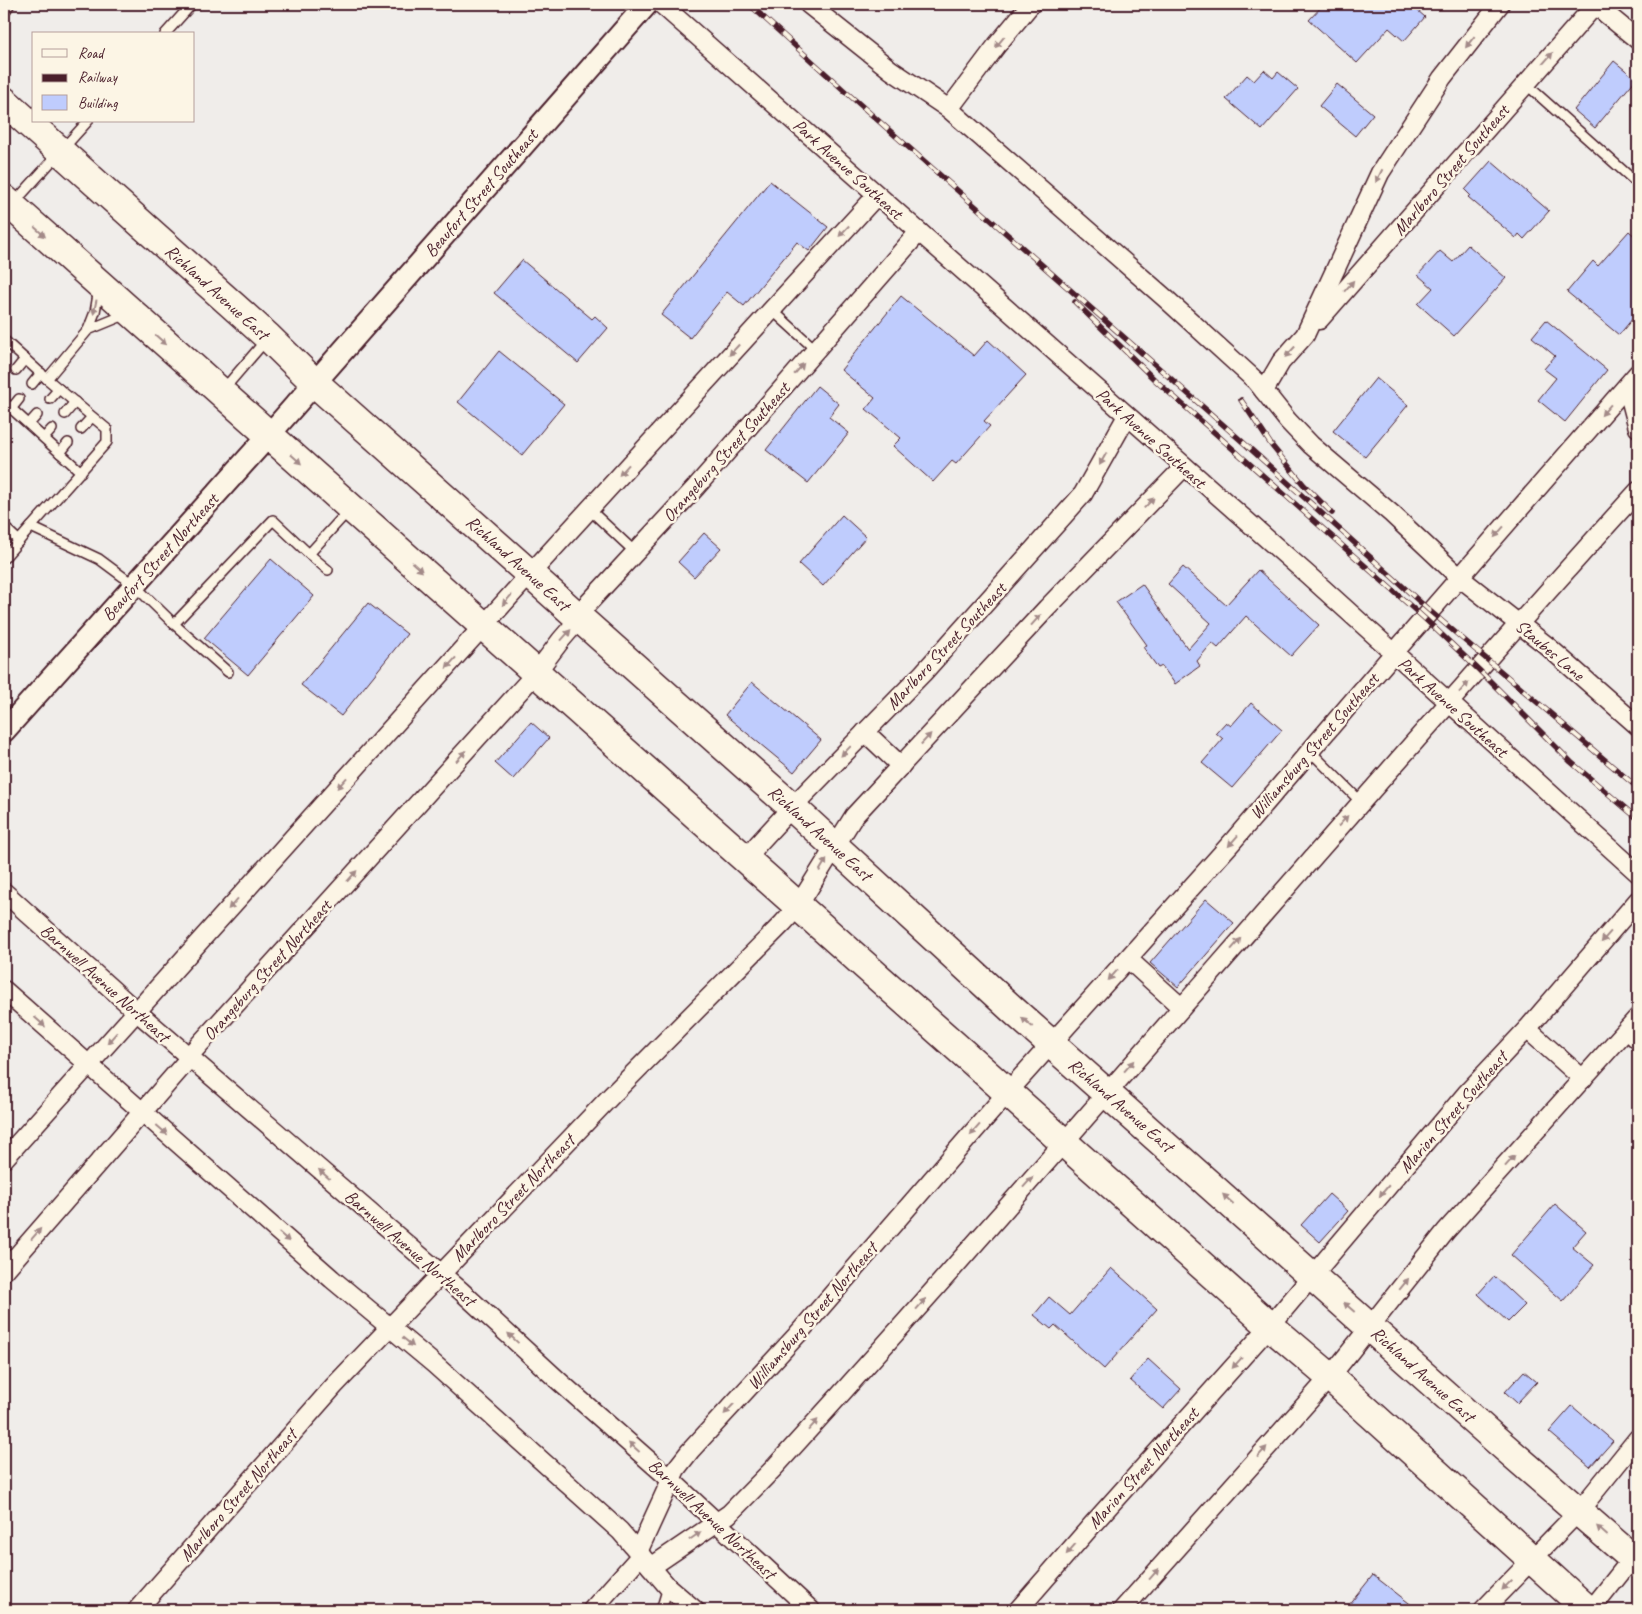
<svg xmlns="http://www.w3.org/2000/svg" width="1642" height="1614" font-family="Caveat,sans-serif">
  <style>
    .building { fill: #bfccfd; stroke: #4a1f2b }
    .lines { fill: none; stroke-linecap: round; stroke-linejoin: round }
    .service-casing { stroke: #4a1f2b; stroke-width: 12 }
    .minor-casing { stroke: #4a1f2b; stroke-width: 21 }
    .tertiary-casing { stroke: #4a1f2b; stroke-width: 25 }
    .primary-casing { stroke: #4a1f2b; stroke-width: 31 }
    .service { stroke: #fcf5e5; stroke-width: 9 }
    .minor { stroke: #fcf5e5; stroke-width: 18 }
    .tertiary { stroke: #fcf5e5; stroke-width: 21 }
    .primary { stroke: #fcf5e5; stroke-width: 28 }
    .rail-casing { stroke: #4a1f2b; stroke-width: 5.5 }
    .rail { stroke: #fcf5e5; stroke-width: 4; stroke-dasharray: 11; stroke-linecap: butt }
    .oneway { fill: #a38a88 }
    .labels { text-anchor: middle; stroke-width: 5; stroke-linejoin: round; paint-order: stroke }
    .street-label { font-size: 18px; fill: #4a1f2b; stroke: #fcf5e5 }
  </style>
  <rect width="100%" height="100%" fill="#f0edea"/>
  <filter id="ink" filterUnits="userSpaceOnUse"><feTurbulence type="fractalNoise" baseFrequency=".02" numOctaves="2"/><feDisplacementMap in="SourceGraphic" scale="10" xChannelSelector="R" yChannelSelector="G"/><feConvolveMatrix kernelMatrix="1 2 1 2 8 2 1 2 1" color-interpolation-filters="sRGB"/></filter>
  <g filter="url(#ink)">
    <g class="building">
      <polygon points="1324,4 1410,4 1425,17 1404,41 1389,28 1357,63 1309,20"/>
      <polygon points="1614,61 1636,79 1595,128 1574,110"/>
      <polygon points="1264,70 1273,78 1278,72 1298,89 1262,130 1226,99 1247,75 1254,81"/>
      <polygon points="1337,84 1373,114 1355,136 1319,106"/>
      <polygon points="1491,161 1549,211 1524,239 1519,234 1516,238 1468,197 1470,195 1465,190"/>
      <polygon points="770,181 828,227 809,251 797,242 744,306 727,292 690,338 661,315"/>
      <polygon points="1629,231 1638,239 1638,312 1619,335 1567,292 1593,261 1598,266"/>
      <polygon points="1468,245 1506,278 1454,336 1418,304 1433,288 1418,275 1440,251 1453,262"/>
      <polygon points="522,260 592,319 595,316 608,328 578,363 494,293"/>
      <polygon points="901,296 974,356 988,340 1026,375 984,421 990,426 956,464 952,461 933,482 893,446 901,438 866,409 875,398 841,370"/>
      <polygon points="1546,320 1607,370 1565,422 1538,400 1556,378 1544,369 1555,356 1532,337"/>
      <polygon points="499,351 564,404 522,455 458,402"/>
      <polygon points="1376,378 1408,405 1365,457 1333,431"/>
      <polygon points="817,386 839,404 829,417 849,433 808,483 766,450"/>
      <polygon points="842,515 866,537 823,586 799,564"/>
      <polygon points="704,533 721,548 694,577 678,562"/>
      <polygon points="271,559 314,596 248,675 204,638"/>
      <polygon points="1183,567 1226,605 1258,570 1319,625 1291,656 1246,616 1218,648 1212,643 1197,661 1200,666 1175,684 1162,666 1158,668 1143,647 1147,645 1116,602 1142,584 1188,649 1211,623 1168,584"/>
      <polygon points="368,603 407,634 341,716 301,685"/>
      <polygon points="752,682 821,740 794,772 725,715"/>
      <polygon points="1251,703 1282,730 1232,788 1202,763 1223,739 1216,733 1226,722 1231,726"/>
      <polygon points="531,722 549,738 513,779 495,763"/>
      <polygon points="1206,899 1234,923 1178,987 1150,963"/>
      <polygon points="1329,1194 1348,1211 1320,1242 1301,1225"/>
      <polygon points="1555,1204 1586,1231 1572,1247 1594,1265 1563,1301 1511,1255"/>
      <polygon points="1111,1268 1157,1309 1104,1369 1055,1325 1051,1329 1034,1315 1049,1297 1070,1315"/>
      <polygon points="1494,1276 1525,1305 1508,1322 1478,1294"/>
      <polygon points="1148,1359 1181,1389 1163,1409 1130,1380"/>
      <polygon points="1524,1371 1537,1382 1517,1403 1505,1392"/>
      <polygon points="1572,1406 1613,1441 1590,1467 1549,1432"/>
      <polygon points="1373,1575 1418,1610 1356,1610 1349,1605"/>
    </g>
    <g class="lines">
      <g class="service-casing">
        <g id="service">
          <polyline points="4,13 10,4"/>
          <polyline points="165,34 192,4"/>
          <polyline points="1526,84 1638,184"/>
          <polyline points="13,204 88,121"/>
          <polyline points="771,309 816,350"/>
          <polyline points="88,330 127,314"/>
          <polyline points="4,340 47,379 88,330 95,312 99,289"/>
          <polyline points="16,370 25,359"/>
          <polyline points="32,384 41,373"/>
          <polyline points="223,390 266,340"/>
          <polyline points="50,399 59,389"/>
          <polyline points="4,402 81,472"/>
          <polyline points="11,409 19,399"/>
          <polyline points="65,414 75,402"/>
          <polyline points="29,424 37,415"/>
          <polyline points="81,429 92,417"/>
          <polyline points="44,438 52,429"/>
          <polyline points="60,453 68,443"/>
          <polyline points="589,509 636,553"/>
          <polyline points="4,527 19,541"/>
          <polyline points="31,527 107,442 107,429 47,379"/>
          <polyline points="309,554 328,570"/>
          <polyline points="4,558 31,527 99,559 134,585 174,624 273,520 309,554 349,510"/>
          <polyline points="174,624 228,672"/>
          <polyline points="1310,751 1361,802"/>
          <polyline points="1624,1033 1638,1046"/>
          <polyline points="661,1610 668,1587"/>
        </g>
      </g>
      <g class="minor-casing">
        <g id="minor">
          <polyline points="661,4 1308,575 1638,873"/>
          <polyline points="808,4 891,70 949,109 1165,298 1256,381 1288,421 1311,445 1392,514 1459,577 1546,645 1638,726"/>
          <polyline points="1594,4 1638,40"/>
          <polyline points="949,109 997,45 1031,4"/>
          <polyline points="1319,320 1596,4"/>
          <polyline points="1627,386 1638,428"/>
          <polyline points="1264,391 1281,362 1305,335 1380,173 1442,78 1500,4"/>
          <polyline points="865,732 901,766"/>
          <polyline points="746,860 758,844 792,807 923,673 1083,494 1127,416"/>
          <polyline points="4,892 136,1011 461,1291 561,1383 671,1480 811,1610"/>
          <polyline points="1128,959 1181,1007"/>
          <polyline points="4,990 332,1279 434,1364 620,1531 668,1587 695,1610"/>
          <polyline points="1527,1029 1583,1079"/>
          <polyline points="4,1159 530,574 877,195"/>
          <polyline points="4,1271 186,1062 188,1057 536,673 561,640 580,618 581,611 696,487 919,232"/>
          <polyline points="638,1552 676,1469 690,1451 797,1335 1007,1093 1233,841 1393,654 1638,373"/>
          <path d="M 651,1567 L 729,1514 L 773,1469 C 1066,1147 1346,813 1638,491"/>
          <polyline points="137,1610 334,1386 611,1096 783,923 798,906 854,816 1047,608 1184,467"/>
          <polyline points="592,1610 641,1555"/>
          <polyline points="1018,1610 1092,1525 1270,1326 1466,1094 1527,1029 1638,900"/>
          <polyline points="1122,1610 1330,1377 1446,1231 1638,1017"/>
          <polyline points="1483,1610 1579,1511 1638,1438"/>
          <polyline points="1591,1610 1638,1551"/>
        </g>
      </g>
      <g class="tertiary-casing">
        <polyline id="tertiary" points="4,731 269,435 647,4"/>
      </g>
      <g class="primary-casing">
        <g id="primary">
          <polyline points="4,101 268,337 315,383 792,807 1013,1010 1494,1438 1638,1563"/>
          <polyline points="4,199 1270,1326 1330,1377 1588,1610"/>
        </g>
      </g>
      <use href="#service" class="service"/>
      <use href="#minor" class="minor"/>
      <use href="#tertiary" class="tertiary"/>
      <use href="#primary" class="primary"/>
      <g class="rail-casing">
        <g id="rail">
          <polyline points="749,4 847,93 1245,444 1430,611 1638,788"/>
          <polyline points="1075,302 1155,380 1424,618 1479,670 1571,762 1638,819"/>
          <polyline points="1241,400 1272,446 1304,485 1332,513"/>
        </g>
      </g>
      <use href="#rail" class="rail"/>
    </g>
    <defs><path id="oneway-solid" d="M-6-.8H1V-3.2L6.5 0L1 3.2V.8H-6Z" transform="scale(1.25)"/></defs>
    <g class="oneway">
      <use href="#oneway-solid" transform="translate(1000 42) rotate(129)"/>
      <use href="#oneway-solid" transform="translate(1470 42) rotate(128)"/>
      <use href="#oneway-solid" transform="translate(1548 58) rotate(-49)"/>
      <use href="#oneway-solid" transform="translate(1379 176) rotate(117)"/>
      <use href="#oneway-solid" transform="translate(844 231) rotate(133)"/>
      <use href="#oneway-solid" transform="translate(40 232) rotate(42)"/>
      <use href="#oneway-solid" transform="translate(1349 286) rotate(-49)"/>
      <use href="#oneway-solid" transform="translate(95 307) rotate(102)"/>
      <use href="#oneway-solid" transform="translate(161 340) rotate(42)"/>
      <use href="#oneway-solid" transform="translate(734 350) rotate(133)"/>
      <use href="#oneway-solid" transform="translate(1290 352) rotate(133)"/>
      <use href="#oneway-solid" transform="translate(799 369) rotate(-49)"/>
      <use href="#oneway-solid" transform="translate(1606 410) rotate(131)"/>
      <use href="#oneway-solid" transform="translate(296 459) rotate(42)"/>
      <use href="#oneway-solid" transform="translate(1103 459) rotate(119)"/>
      <use href="#oneway-solid" transform="translate(624 470) rotate(132)"/>
      <use href="#oneway-solid" transform="translate(1149 503) rotate(-46)"/>
      <use href="#oneway-solid" transform="translate(1499 532) rotate(131)"/>
      <use href="#oneway-solid" transform="translate(417 567) rotate(42)"/>
      <use href="#oneway-solid" transform="translate(507 600) rotate(131)"/>
      <use href="#oneway-solid" transform="translate(1036 620) rotate(-48)"/>
      <use href="#oneway-solid" transform="translate(566 635) rotate(-48)"/>
      <use href="#oneway-solid" transform="translate(451 663) rotate(132)"/>
      <use href="#oneway-solid" transform="translate(1464 687) rotate(-48)"/>
      <use href="#oneway-solid" transform="translate(926 739) rotate(-47)"/>
      <use href="#oneway-solid" transform="translate(846 751) rotate(134)"/>
      <use href="#oneway-solid" transform="translate(461 756) rotate(-48)"/>
      <use href="#oneway-solid" transform="translate(342 783) rotate(132)"/>
      <use href="#oneway-solid" transform="translate(1343 821) rotate(-48)"/>
      <use href="#oneway-solid" transform="translate(1233 841) rotate(131)"/>
      <use href="#oneway-solid" transform="translate(823 865) rotate(-59)"/>
      <use href="#oneway-solid" transform="translate(352 876) rotate(-48)"/>
      <use href="#oneway-solid" transform="translate(233 904) rotate(132)"/>
      <use href="#oneway-solid" transform="translate(1606 937) rotate(131)"/>
      <use href="#oneway-solid" transform="translate(1236 944) rotate(-49)"/>
      <use href="#oneway-solid" transform="translate(1113 975) rotate(132)"/>
      <use href="#oneway-solid" transform="translate(40 1022) rotate(42)"/>
      <use href="#oneway-solid" transform="translate(1027 1022) rotate(-139)"/>
      <use href="#oneway-solid" transform="translate(112 1038) rotate(131)"/>
      <use href="#oneway-solid" transform="translate(1129 1066) rotate(-49)"/>
      <use href="#oneway-solid" transform="translate(162 1130) rotate(41)"/>
      <use href="#oneway-solid" transform="translate(975 1130) rotate(131)"/>
      <use href="#oneway-solid" transform="translate(1510 1161) rotate(-48)"/>
      <use href="#oneway-solid" transform="translate(324 1174) rotate(-139)"/>
      <use href="#oneway-solid" transform="translate(1028 1182) rotate(-48)"/>
      <use href="#oneway-solid" transform="translate(1384 1191) rotate(130)"/>
      <use href="#oneway-solid" transform="translate(1228 1199) rotate(-138)"/>
      <use href="#oneway-solid" transform="translate(36 1234) rotate(-49)"/>
      <use href="#oneway-solid" transform="translate(284 1237) rotate(41)"/>
      <use href="#oneway-solid" transform="translate(1404 1284) rotate(-51)"/>
      <use href="#oneway-solid" transform="translate(921 1304) rotate(-49)"/>
      <use href="#oneway-solid" transform="translate(1349 1307) rotate(-139)"/>
      <use href="#oneway-solid" transform="translate(513 1338) rotate(-137)"/>
      <use href="#oneway-solid" transform="translate(408 1342) rotate(40)"/>
      <use href="#oneway-solid" transform="translate(1237 1363) rotate(132)"/>
      <use href="#oneway-solid" transform="translate(729 1409) rotate(133)"/>
      <use href="#oneway-solid" transform="translate(813 1425) rotate(-48)"/>
      <use href="#oneway-solid" transform="translate(634 1447) rotate(-138)"/>
      <use href="#oneway-solid" transform="translate(1262 1452) rotate(-48)"/>
      <use href="#oneway-solid" transform="translate(1602 1531) rotate(-138)"/>
      <use href="#oneway-solid" transform="translate(695 1536) rotate(-35)"/>
      <use href="#oneway-solid" transform="translate(1071 1549) rotate(131)"/>
      <use href="#oneway-solid" transform="translate(1154 1574) rotate(-49)"/>
      <use href="#oneway-solid" transform="translate(1507 1585) rotate(135)"/>
    </g>
  </g>
  <g class="labels">
    <g class="street-label">
      <text transform="translate(848 169) rotate(42)" y="6">Park Avenue Southeast</text>
      <text transform="translate(1451 170) rotate(-49)" y="6">Marlboro Street Southeast</text>
      <text transform="translate(481 193) rotate(-49)" y="6">Beaufort Street Southeast</text>
      <text transform="translate(217 292) rotate(42)" y="6">Richland Avenue East</text>
      <text transform="translate(1151 438) rotate(42)" y="6">Park Avenue Southeast</text>
      <text transform="translate(726 452) rotate(-48)" y="6">Orangeburg Street Southeast</text>
      <text transform="translate(160 557) rotate(-48)" y="6">Beaufort Street Northeast</text>
      <text transform="translate(518 563) rotate(42)" y="6">Richland Avenue East</text>
      <text transform="translate(946 646) rotate(-47)" y="6">Marlboro Street Southeast</text>
      <text transform="translate(1550 650) rotate(40)" y="6">Staubes Lane</text>
      <text transform="translate(1453 707) rotate(42)" y="6">Park Avenue Southeast</text>
      <text transform="translate(1314 746) rotate(-49)" y="6">Williamsburg Street Southeast</text>
      <text transform="translate(820 833) rotate(42)" y="6">Richland Avenue East</text>
      <text transform="translate(267 970) rotate(-48)" y="6">Orangeburg Street Northeast</text>
      <text transform="translate(105 983) rotate(42)" y="6">Barnwell Avenue Northeast</text>
      <text transform="translate(1121 1105) rotate(41)" y="6">Richland Avenue East</text>
      <text transform="translate(1453 1112) rotate(-49)" y="6">Marion Street Southeast</text>
      <text transform="translate(513 1198) rotate(-46)" y="6">Marlboro Street Northeast</text>
      <text transform="translate(410 1248) rotate(41)" y="6">Barnwell Avenue Northeast</text>
      <text transform="translate(812 1316) rotate(-49)" y="6">Williamsburg Street Northeast</text>
      <text transform="translate(1423 1374) rotate(42)" y="6">Richland Avenue East</text>
      <text transform="translate(1143 1468) rotate(-48)" y="6">Marion Street Northeast</text>
      <text transform="translate(238 1495) rotate(-49)" y="6">Marlboro Street Northeast</text>
      <text transform="translate(712 1519) rotate(43)" y="6">Barnwell Avenue Northeast</text>
    </g>
  </g>
  <rect width="1642" height="1614" fill="none" stroke="#fcf5e5" stroke-width="20"/>
  <rect x="10" y="10" width="1622" height="1594" fill="none" stroke="#4a1f2b" stroke-width="2" filter="url(#ink)"/>
  <rect x="32" y="32" width="162" height="90" fill="#fcf5e5" stroke="#b59f9b"/>
  <rect x="42" y="49" width="25" height="8" fill="#fcf5e5" stroke="#b59f9b"/>
  <text x="78" y="58" font-size="15" fill="#4a1f2b">Road</text>
  <rect x="42" y="74" width="25" height="8" fill="#4a1f2b" stroke="#b59f9b"/>
  <text x="78" y="82" font-size="15" fill="#4a1f2b">Railway</text>
  <rect x="42" y="95" width="25" height="15" fill="#bfccfd" stroke="#b59f9b"/>
  <text x="78" y="108" font-size="15" fill="#4a1f2b">Building</text>
</svg>
